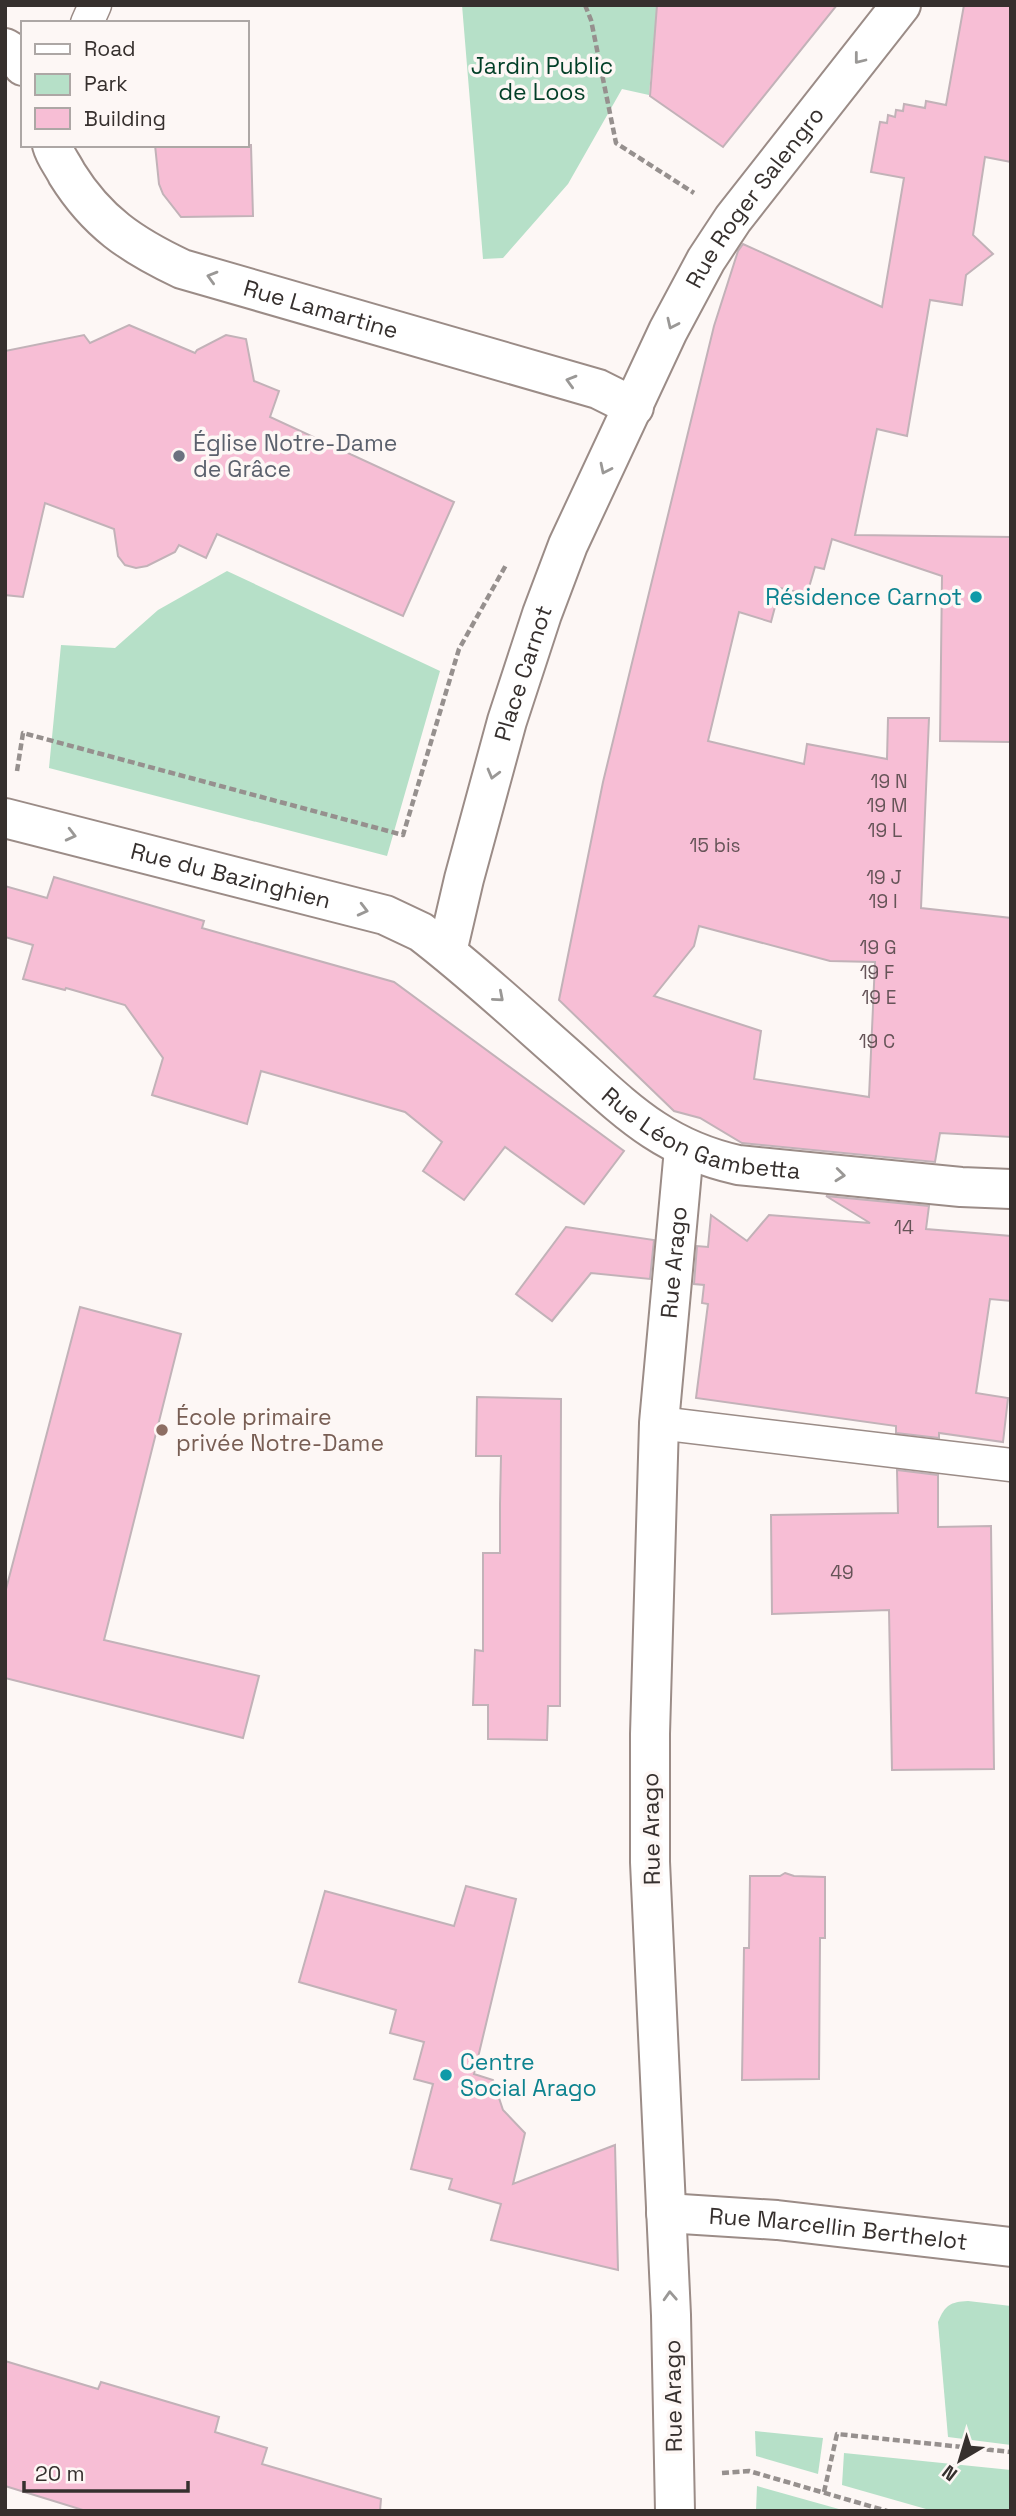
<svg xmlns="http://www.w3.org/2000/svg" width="1016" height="2516" font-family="'Space Grotesk',sans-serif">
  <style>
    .green { fill: #b6e0c8 }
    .building { fill: #f7bed5; stroke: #c2b2b8; stroke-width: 2; fill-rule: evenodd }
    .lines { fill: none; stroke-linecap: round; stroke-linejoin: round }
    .lane-casing { stroke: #9b8c87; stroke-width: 35 }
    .street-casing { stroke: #9b8c87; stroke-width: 42 }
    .path { stroke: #96908e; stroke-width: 4.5; stroke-dasharray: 7 3.5; stroke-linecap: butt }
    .lane { stroke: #fff; stroke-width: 32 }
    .street { stroke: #fff; stroke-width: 38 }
    .oneway { stroke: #9a9896 }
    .worship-dot { fill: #6b7280; stroke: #fdf7f5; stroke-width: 2.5 }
    .culture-dot { fill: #0f9aa8; stroke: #fdf7f5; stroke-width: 2.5 }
    .education-dot { fill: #8d6e63; stroke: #fdf7f5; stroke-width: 2.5 }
    .labels { text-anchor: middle; stroke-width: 7; stroke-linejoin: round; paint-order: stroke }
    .number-label { font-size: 19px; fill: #665458 }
    .park-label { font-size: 23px; fill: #023f27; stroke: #fdf7f5 }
    .street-label { font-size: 23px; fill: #36302e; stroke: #fdf7f5 }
    .worship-label { font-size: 23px; fill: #5b616d; stroke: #fdf7f5; text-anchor: start }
    .culture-label { font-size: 23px; fill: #0d838f; stroke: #fdf7f5; text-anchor: end }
    .education-label { font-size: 23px; fill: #785e54; stroke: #fdf7f5; text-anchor: start }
  </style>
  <rect width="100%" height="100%" fill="#fdf7f5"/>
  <g class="green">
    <polygon points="462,5 657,5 649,95 622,89 568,184 503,258 483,259"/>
    <polygon points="227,571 440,671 387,856 49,768 61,645 115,648 158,610"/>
    <path d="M 968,2301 L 1011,2306 L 1011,2445 L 948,2437 L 938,2322 C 945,2305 950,2302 968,2301 Z"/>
    <polygon points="755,2431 823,2438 818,2474 756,2456"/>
    <polygon points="844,2453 1011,2470 1011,2511 933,2511 842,2485"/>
    <polygon points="757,2486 846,2511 756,2511"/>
  </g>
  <g class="building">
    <polygon points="657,5 837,5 723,147 650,96"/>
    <path d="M 964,5 L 1011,5 L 1011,162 L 985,157 L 973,235 L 993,254 L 966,275 L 962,305 L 930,300 L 907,436 L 877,429 L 855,535 L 1011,537 L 1011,742 L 940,741 L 942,576 L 832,539 L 824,569 L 815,567 L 807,594 L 780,588 L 771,622 L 739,612 L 708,741 L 804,764 L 807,744 L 887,759 L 888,718 L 929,718 L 921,908 L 1011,918 L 1011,1137 L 940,1133 L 935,1162 L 742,1143 L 700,1118 L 674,1111 L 559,1000 L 603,782 L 714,326 L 738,251 L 743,244 L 882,307 L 904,178 L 871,172 L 880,122 L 887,123 L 888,115 L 895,117 L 896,110 L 903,111 L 904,104 L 925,108 L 926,101 L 946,105 ZM 699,926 L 830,961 L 875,962 L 869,1097 L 754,1079 L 761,1031 L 654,996 L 694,946 Z"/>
    <polygon points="155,145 251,145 253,216 181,217 163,194 159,184"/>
    <polygon points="129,325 195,353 197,350 226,335 246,339 254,381 279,391 270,417 454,502 403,616 217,534 206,558 179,545 175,552 147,566 136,568 125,565 118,556 114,529 45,503 23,597 5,595 5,351 84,335 90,343"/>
    <polygon points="54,877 204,921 202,928 394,982 624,1151 584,1204 505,1147 464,1200 423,1171 442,1142 405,1112 261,1071 247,1124 152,1095 163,1058 125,1005 66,988 65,990 23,979 33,945 5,937 5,886 47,898"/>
    <polygon points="826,1196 929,1206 926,1229 1011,1236 1011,1301 990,1299 976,1393 1008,1398 1003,1442 939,1433 939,1438 896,1433 896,1426 696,1398 708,1304 702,1303 704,1285 694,1284 697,1246 708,1247 711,1215 747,1241 769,1215 870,1223"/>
    <polygon points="566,1227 654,1240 650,1279 591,1273 552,1321 516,1294"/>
    <polygon points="80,1307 181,1334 104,1640 259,1676 243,1738 5,1678 5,1593"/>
    <polygon points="477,1397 561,1399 560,1706 548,1706 547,1740 488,1739 488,1705 473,1705 475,1650 483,1651 483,1553 500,1553 500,1504 501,1456 476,1456"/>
    <polygon points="897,1470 938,1475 938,1527 991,1526 994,1769 892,1770 889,1610 772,1614 771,1515 898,1513"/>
    <polygon points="785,1873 794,1876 825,1877 825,1938 820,1938 819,2079 742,2080 744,1948 749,1948 750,1876 780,1876"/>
    <polygon points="466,1886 516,1899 474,2074 493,2080 503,2110 525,2133 513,2184 615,2145 618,2270 491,2240 501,2204 449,2189 452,2179 411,2169 433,2084 414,2079 424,2042 390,2033 396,2010 299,1982 325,1891 454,1926"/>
    <polygon points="5,2361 98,2389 101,2382 219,2417 215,2432 267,2448 262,2464 381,2499 380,2511 86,2511 5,2486"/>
  </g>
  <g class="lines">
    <g class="lane-casing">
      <g id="lane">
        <polyline points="87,23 95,5"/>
        <polyline points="659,1423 1011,1465"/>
      </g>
    </g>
    <g class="street-casing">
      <g id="street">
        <polyline points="5,48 15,54 23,66"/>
        <path id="s1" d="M 52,145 C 55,156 62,164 67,174 C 97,222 131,245 182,269 L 598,389 L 634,407"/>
        <path id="s2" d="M 5,818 L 385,915 L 421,932 C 472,971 519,1015 568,1058 C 624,1108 661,1148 738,1165 L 961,1187 L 1011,1189"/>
        <path id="s3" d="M 447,952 L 464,879 L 507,721 L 542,614 L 568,545 L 668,331 L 706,260 L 733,219 L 901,5"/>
        <path id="s4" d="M 666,2213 L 777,2220 L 1011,2247"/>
        <path id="s5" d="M 675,2511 L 671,2315 L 650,1862 L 650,1734 L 659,1423 L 684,1149"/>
      </g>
    </g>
    <g class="path">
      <polyline points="585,5 591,20 616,143 694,193"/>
      <polyline points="17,771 23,733 403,835 459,649 506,565"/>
      <polyline points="722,2473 749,2471 887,2511"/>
      <polyline points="824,2492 837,2434 1011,2452"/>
    </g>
    <use href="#lane" class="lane"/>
    <use href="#street" class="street"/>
  </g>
  <defs><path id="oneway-chevron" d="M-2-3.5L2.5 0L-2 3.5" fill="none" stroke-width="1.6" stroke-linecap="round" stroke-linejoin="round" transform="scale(1.75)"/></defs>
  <g class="oneway">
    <use href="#oneway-chevron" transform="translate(859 59) rotate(128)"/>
    <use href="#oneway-chevron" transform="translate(212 277) rotate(-164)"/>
    <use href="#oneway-chevron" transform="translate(672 324) rotate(115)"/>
    <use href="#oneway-chevron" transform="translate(571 381) rotate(-164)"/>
    <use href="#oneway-chevron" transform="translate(605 469) rotate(116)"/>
    <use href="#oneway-chevron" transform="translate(493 774) rotate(105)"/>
    <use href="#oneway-chevron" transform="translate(71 835) rotate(14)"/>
    <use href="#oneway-chevron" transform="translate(363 910) rotate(14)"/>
    <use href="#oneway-chevron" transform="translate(499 997) rotate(41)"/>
    <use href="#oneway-chevron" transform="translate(840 1175) rotate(6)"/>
    <use href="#oneway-chevron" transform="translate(670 2296) rotate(-93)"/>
  </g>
  <circle class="worship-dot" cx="179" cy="456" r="7"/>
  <g class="culture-dot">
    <circle cx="976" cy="597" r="7"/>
    <circle cx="446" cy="2075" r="7"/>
  </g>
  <circle class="education-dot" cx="162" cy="1430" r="7"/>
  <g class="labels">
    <g class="number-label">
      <text x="889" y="788">19 N</text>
      <text x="887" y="812">19 M</text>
      <text x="885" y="837">19 L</text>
      <text x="715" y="852">15 bis</text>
      <text x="884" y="884">19 J</text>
      <text x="883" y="908">19 I</text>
      <text x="878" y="954">19 G</text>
      <text x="877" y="979">19 F</text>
      <text x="879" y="1004">19 E</text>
      <text x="877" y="1048">19 C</text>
      <text x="904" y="1234">14</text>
      <text x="842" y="1579">49</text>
    </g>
    <g class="park-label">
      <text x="542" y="74">Jardin Public<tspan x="542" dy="26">de Loos</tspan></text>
    </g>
    <g class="street-label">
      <text dy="8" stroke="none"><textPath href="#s3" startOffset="821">Rue Roger Salengro</textPath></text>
      <text dy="8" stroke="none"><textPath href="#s1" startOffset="329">Rue Lamartine</textPath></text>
      <text dy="8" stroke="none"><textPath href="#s3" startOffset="289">Place Carnot</textPath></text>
      <text dy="8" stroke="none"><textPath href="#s2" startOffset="233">Rue du Bazinghien</textPath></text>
      <text dy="8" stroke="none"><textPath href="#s2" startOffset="784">Rue Léon Gambetta</textPath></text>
      <text dy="8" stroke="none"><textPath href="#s5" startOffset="1250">Rue Arago</textPath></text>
      <text transform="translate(651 1829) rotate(-91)" y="8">Rue Arago</text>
      <text dy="8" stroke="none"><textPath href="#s4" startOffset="173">Rue Marcellin Berthelot</textPath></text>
      <text transform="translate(673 2396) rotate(-91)" y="8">Rue Arago</text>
    </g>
    <g class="worship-label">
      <text x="193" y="451">Église Notre-Dame<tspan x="193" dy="26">de Grâce</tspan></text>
    </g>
    <g class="culture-label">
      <text x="962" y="605">Résidence Carnot</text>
      <text x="460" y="2070" text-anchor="start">Centre<tspan x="460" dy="26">Social Arago</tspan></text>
    </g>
    <g class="education-label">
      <text x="176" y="1425">École primaire<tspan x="176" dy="26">privée Notre-Dame</tspan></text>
    </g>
  </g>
  <rect width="1016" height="2516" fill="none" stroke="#36302e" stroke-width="14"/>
  <rect x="21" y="21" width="228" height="126" fill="#fdf7f5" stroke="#ada7a5" stroke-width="2"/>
  <rect x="35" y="44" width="35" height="10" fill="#ffffff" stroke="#ada7a5" stroke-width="2"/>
  <text x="84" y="56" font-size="21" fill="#36302e">Road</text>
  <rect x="35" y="74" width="35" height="21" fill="#b6e0c8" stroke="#ada7a5" stroke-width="2"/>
  <text x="84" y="91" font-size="21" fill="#36302e">Park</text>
  <rect x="35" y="108" width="35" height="21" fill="#f7bed5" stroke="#ada7a5" stroke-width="2"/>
  <text x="84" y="126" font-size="21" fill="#36302e">Building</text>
  <g transform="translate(960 2460) rotate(218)" stroke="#fdf7f5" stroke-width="5" paint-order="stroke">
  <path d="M0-5L12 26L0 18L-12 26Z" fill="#36302e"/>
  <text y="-10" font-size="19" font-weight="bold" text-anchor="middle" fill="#36302e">N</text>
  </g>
  <path d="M24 2481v10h164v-10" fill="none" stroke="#36302e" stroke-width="3.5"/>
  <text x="35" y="2481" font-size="21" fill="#36302e" stroke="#fdf7f5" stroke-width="5" paint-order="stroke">20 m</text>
</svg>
